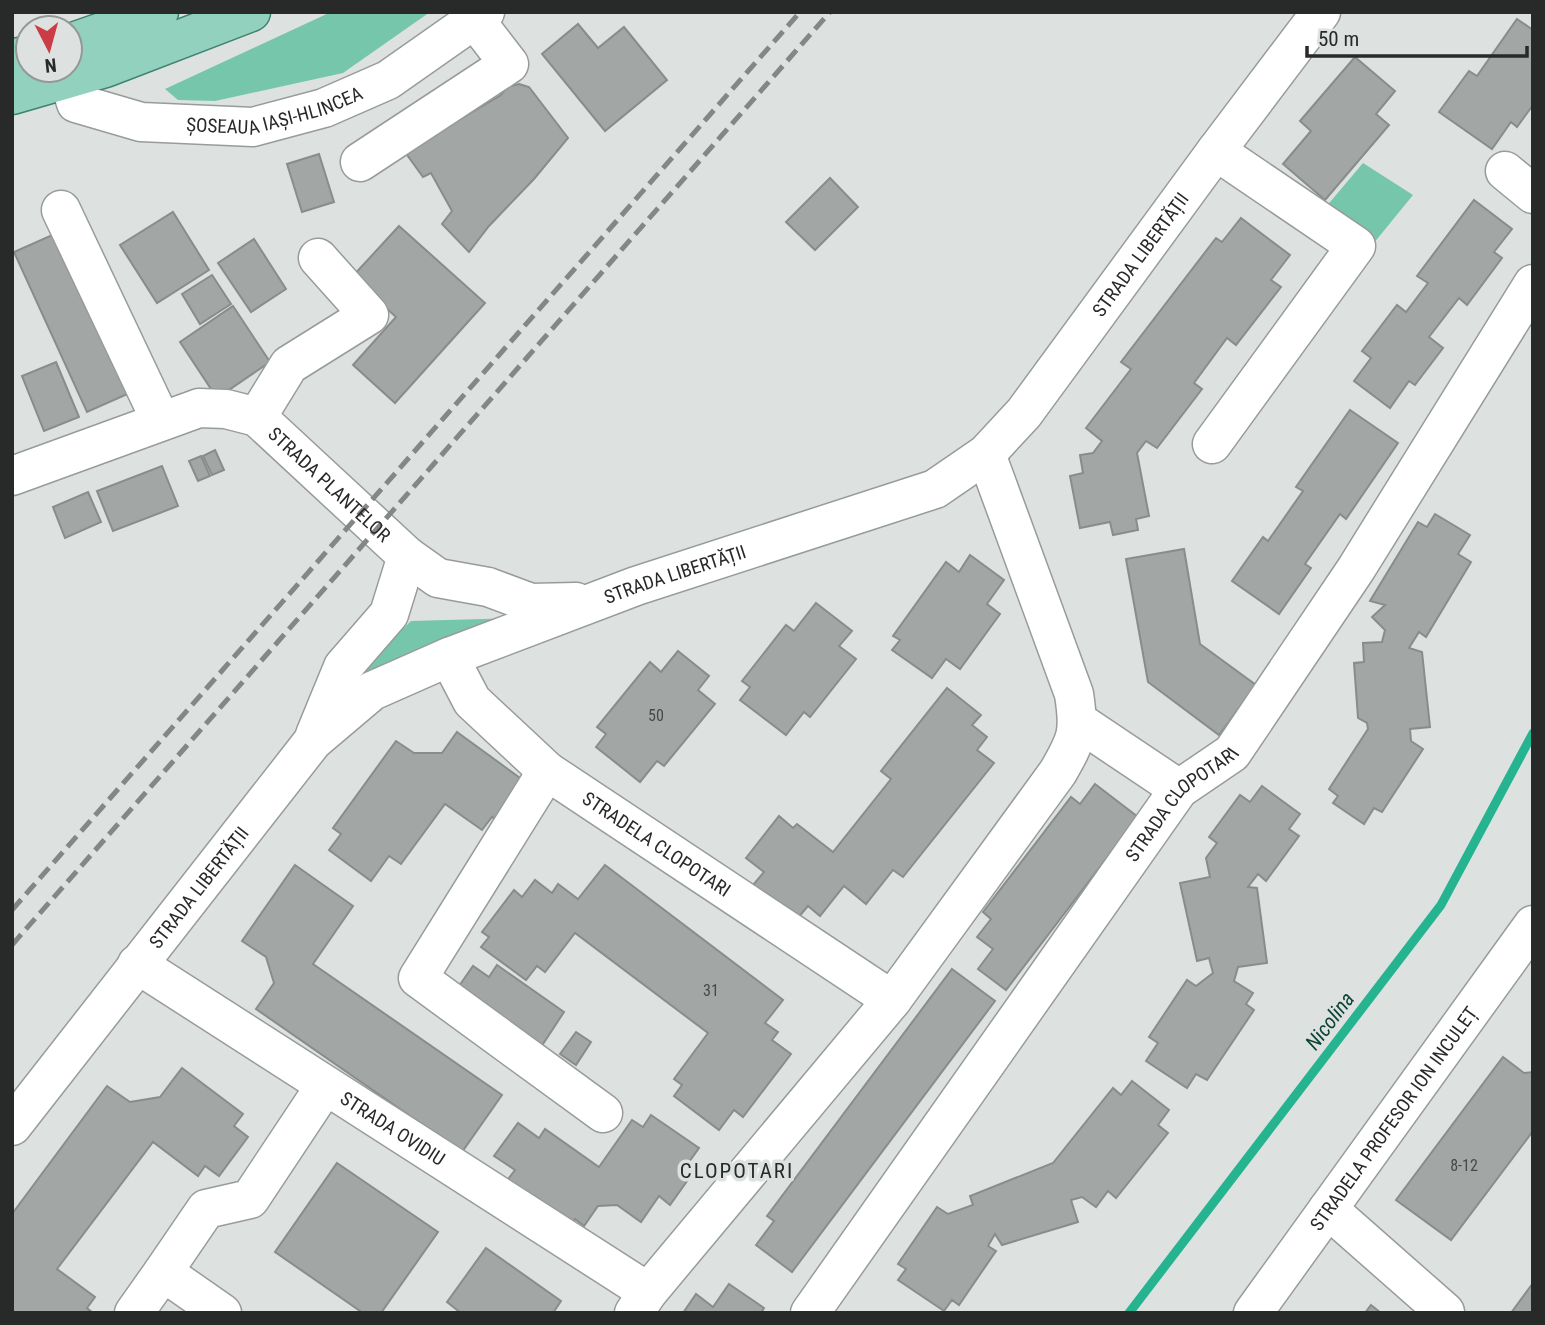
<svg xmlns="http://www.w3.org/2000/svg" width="1545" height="1325" font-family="'Roboto Condensed',sans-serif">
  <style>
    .green { fill: #76c6ac }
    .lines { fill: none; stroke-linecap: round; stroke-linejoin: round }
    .stream { stroke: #26b390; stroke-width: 9 }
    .building { fill: #a2a7a5; stroke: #888d8b; stroke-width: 2 }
    .minor-casing { stroke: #979c9a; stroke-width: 41 }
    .major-casing { stroke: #3f826f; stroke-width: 41 }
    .minor { stroke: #fff; stroke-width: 38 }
    .major { stroke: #93d1bf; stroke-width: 38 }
    .rail { stroke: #848786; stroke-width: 5; stroke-dasharray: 14 7; stroke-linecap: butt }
    .labels { text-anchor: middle; stroke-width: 7; stroke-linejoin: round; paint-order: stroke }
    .number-label { font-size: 16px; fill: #464948 }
    .street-label { font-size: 19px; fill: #282a29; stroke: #dde2e0 }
    .water-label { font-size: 21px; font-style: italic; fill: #0a4435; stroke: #dde2e0 }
    .neighbourhood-label { font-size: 21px; letter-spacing: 2px; fill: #282a29; stroke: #dde2e0 }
  </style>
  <rect width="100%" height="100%" fill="#dde2e0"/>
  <g class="green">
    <polygon points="331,12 430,12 343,73 215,101 178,100 165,89"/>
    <polygon points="1363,163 1413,195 1369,249 1320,214"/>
    <polygon points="516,618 339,690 411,621"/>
  </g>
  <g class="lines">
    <polyline class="stream" points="1129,1313 1441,905 1533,733"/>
  </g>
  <g class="building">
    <polygon points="1517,19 1533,30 1533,105 1517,127 1511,122 1492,149 1439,112 1469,71 1477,76"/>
    <polygon points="578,24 598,48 624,27 667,80 605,131 542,54"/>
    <polygon points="1355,57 1395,91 1376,114 1389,125 1325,200 1283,164 1311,131 1300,121"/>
    <polygon points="519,84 529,87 568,138 534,179 489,226 469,252 442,224 452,211 431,173 423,177 405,152 501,95 507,87"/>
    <polygon points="319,154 334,202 302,212 287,164"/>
    <polygon points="830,178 858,207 815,250 786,222"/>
    <polygon points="1474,200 1512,229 1494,252 1502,258 1467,305 1459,298 1429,337 1443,348 1415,385 1409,381 1390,408 1354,381 1371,358 1362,351 1397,305 1406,312 1428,283 1417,276"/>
    <polygon points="173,212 209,270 157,303 120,245"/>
    <polygon points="1241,218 1290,255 1271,280 1281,287 1236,345 1227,338 1194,383 1202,389 1157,448 1146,441 1137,453 1149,516 1136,519 1138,530 1113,535 1110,522 1080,528 1070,476 1083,473 1080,455 1093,453 1102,441 1086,428 1131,369 1121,362 1216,238 1222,242"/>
    <polygon points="399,226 485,303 395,403 353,365 396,317 352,277"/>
    <polygon points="59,232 132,392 87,412 14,252"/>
    <polygon points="254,239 286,289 251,312 218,263"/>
    <polygon points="212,275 231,304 200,324 182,294"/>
    <polygon points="233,306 270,362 217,398 180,342"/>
    <polygon points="56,362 79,417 44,431 22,376"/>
    <polygon points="1350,410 1398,443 1346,519 1340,514 1305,564 1311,568 1279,614 1232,581 1263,537 1268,541 1303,491 1296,487"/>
    <polygon points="215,450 224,470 212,475 203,456"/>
    <polygon points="201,456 210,476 198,481 189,461"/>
    <polygon points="162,466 178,506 113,531 97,491"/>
    <polygon points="88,492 101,522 65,538 53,507"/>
    <polygon points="1435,514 1470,535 1458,554 1471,562 1426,637 1419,632 1409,648 1422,652 1430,727 1410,729 1411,741 1423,749 1382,812 1374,808 1364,824 1333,803 1338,796 1329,789 1368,729 1367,723 1358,718 1354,663 1364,662 1363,643 1382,642 1385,630 1372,617 1385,605 1370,601 1418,522 1427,527"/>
    <polygon points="1184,549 1200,644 1256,685 1219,735 1148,682 1126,559"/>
    <polygon points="970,555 1004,580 987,604 1000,614 960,669 946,659 932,678 892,650 900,640 893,636 946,562 959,572"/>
    <polygon points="816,603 852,631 839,646 856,659 810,717 804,712 786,735 740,700 750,687 742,681 786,625 794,631"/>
    <polygon points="678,651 709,676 698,690 715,704 664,766 657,761 640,782 596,747 606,734 597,727 650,662 661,672"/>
    <polygon points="947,688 981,715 972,725 987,737 977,750 994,763 903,877 893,870 866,904 844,886 820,916 808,906 796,920 753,885 764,872 746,858 779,816 793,828 797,824 833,852 891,779 881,771"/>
    <polygon points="457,732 527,783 508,829 492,817 482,830 445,804 401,864 389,856 371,881 329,850 341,834 333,828 396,741 414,753 442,753"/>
    <polygon points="1095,784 1138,817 1006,990 978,969 993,949 977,937 991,919 983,912 1071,797 1080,804"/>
    <polygon points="1262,786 1300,814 1289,829 1299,836 1266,881 1258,874 1248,887 1257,888 1267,963 1238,967 1234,981 1253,993 1246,1004 1254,1010 1207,1080 1196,1074 1187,1088 1146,1061 1158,1043 1149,1037 1187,980 1196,986 1213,973 1209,958 1197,961 1180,883 1210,877 1206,858 1217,843 1209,837 1240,795 1250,802"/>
    <polygon points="295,865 353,906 313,964 502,1095 462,1152 256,1009 274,983 266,957 242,941"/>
    <polygon points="605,865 783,1000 765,1023 778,1032 772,1040 791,1054 743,1117 734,1110 719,1130 674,1096 682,1085 674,1079 708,1033 575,933 545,972 537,966 526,980 481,947 489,937 482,932 514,890 522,897 535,880 552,893 558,884 578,899"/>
    <polygon points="497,965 564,1012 541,1047 457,989 473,966 489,977"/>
    <polygon points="952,969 995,1001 792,1272 756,1245 774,1221 767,1216"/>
    <polygon points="576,1032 591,1042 576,1065 560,1054"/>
    <polygon points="1503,1057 1524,1073 1533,1072 1533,1131 1451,1240 1396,1200"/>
    <polygon points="182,1068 243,1114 234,1126 248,1137 219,1176 205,1166 198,1176 153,1142 57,1269 95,1297 87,1308 93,1313 12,1313 12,1214 107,1086 130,1102 160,1097"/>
    <polygon points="1132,1081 1169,1110 1158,1125 1168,1133 1116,1198 1108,1191 1096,1207 1082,1197 1071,1200 1078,1222 1002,1245 995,1234 988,1246 996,1251 959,1305 952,1300 944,1311 898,1280 906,1269 898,1264 937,1207 948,1214 973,1205 970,1196 1053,1163 1113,1088 1121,1095"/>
    <polygon points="651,1115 699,1148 684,1169 692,1174 670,1205 659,1196 641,1222 617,1205 598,1206 584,1226 575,1219 566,1232 502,1187 515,1170 494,1156 518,1123 539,1138 545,1129 599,1167 632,1120 643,1127"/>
    <polygon points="337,1163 438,1232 381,1313 363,1313 275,1252"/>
    <polygon points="486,1248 561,1301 553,1313 461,1313 447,1302"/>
    <polygon points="1533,1283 1533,1313 1511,1313"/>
    <polygon points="729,1284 764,1308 761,1313 683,1313 696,1294 713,1307"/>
    <polygon points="1371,1305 1381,1313 1365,1313"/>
  </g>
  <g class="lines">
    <g class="minor-casing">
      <g id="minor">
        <path id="s1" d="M 66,70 L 76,103 L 141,122 L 253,127 L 324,108 L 388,80 L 485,12"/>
        <polyline points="360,162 509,64 475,20"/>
        <polyline points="1505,171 1533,194"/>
        <polyline points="61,210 161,421"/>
        <polyline points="257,417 289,365 369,315 318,258"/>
        <polyline points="1212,444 1356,246 1216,151"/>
        <path id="s2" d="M 12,476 L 199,408 L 226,409 L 257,417 L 407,556 L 438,578 L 488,587 L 531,603 L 576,602"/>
        <path id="s3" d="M 449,657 L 472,701 L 547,771 L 892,1000"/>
        <polyline points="1079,722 1179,789"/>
        <polyline points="315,735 343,667 389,614 407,556"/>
        <polyline points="547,771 418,978 603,1113"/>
        <path id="s4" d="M 137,964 L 648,1292"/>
        <path id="s5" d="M 12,1126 L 313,741 L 372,691 L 449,657 L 636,586 L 935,489 L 986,454 L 1024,413 L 1216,151 L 1321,12"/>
        <polyline points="1328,1209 1445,1312"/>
        <polyline points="163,1272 206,1209 250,1199 325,1086"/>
        <polyline points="134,1313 163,1272 222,1313"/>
        <path d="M 634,1313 L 648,1292 L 892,1000 L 1058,772 C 1077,739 1080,732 1074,694 L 986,454"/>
        <path id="s6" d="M 810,1313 L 1179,789 L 1232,753 L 1356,569 L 1533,284"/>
        <path id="s7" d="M 1253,1313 L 1533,925"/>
      </g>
    </g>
    <g class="major-casing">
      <g id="major">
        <polyline points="70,43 159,12"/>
        <polyline points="12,59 28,55"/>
        <polyline points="12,95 105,68 251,12"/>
      </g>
    </g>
    <use href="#minor" class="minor"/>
    <use href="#major" class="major"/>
    <g class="rail">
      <polyline points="12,910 800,12"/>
      <polyline points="12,945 830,12"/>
    </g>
  </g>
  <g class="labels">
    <g class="number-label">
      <text x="656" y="721">50</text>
      <text x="711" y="996">31</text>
      <text x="1464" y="1171">8-12</text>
    </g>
    <g class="street-label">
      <text dy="7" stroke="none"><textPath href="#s1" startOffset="238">ȘOSEAUA IAȘI-HLINCEA</textPath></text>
      <text dy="7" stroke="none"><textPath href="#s5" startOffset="1479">STRADA LIBERTĂȚII</textPath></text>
      <text dy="7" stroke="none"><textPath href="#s2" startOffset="357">STRADA PLANTELOR</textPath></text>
      <text dy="7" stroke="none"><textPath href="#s5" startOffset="891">STRADA LIBERTĂȚII</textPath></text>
      <text dy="7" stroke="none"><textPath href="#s6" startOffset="632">STRADA CLOPOTARI</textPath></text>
      <text dy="7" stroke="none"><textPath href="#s3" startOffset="284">STRADELA CLOPOTARI</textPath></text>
      <text dy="7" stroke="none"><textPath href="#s5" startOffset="303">STRADA LIBERTĂȚII</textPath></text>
      <text dy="7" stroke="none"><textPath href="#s7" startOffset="240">STRADELA PROFESOR ION INCULEȚ</textPath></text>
      <text dy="7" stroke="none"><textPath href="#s4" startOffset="304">STRADA OVIDIU</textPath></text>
    </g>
    <g class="water-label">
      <text transform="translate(1330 1021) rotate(-53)" y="7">Nicolina</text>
    </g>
    <g class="neighbourhood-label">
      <text x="737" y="1178">CLOPOTARI</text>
    </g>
  </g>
  <rect width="1545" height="1325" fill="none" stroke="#282a29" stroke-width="28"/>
  <g transform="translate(49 49) rotate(174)"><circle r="33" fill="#dde2e0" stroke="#959897" stroke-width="2"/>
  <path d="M0-5L12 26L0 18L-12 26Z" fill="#cc3c47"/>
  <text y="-10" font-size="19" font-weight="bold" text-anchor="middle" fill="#282a29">N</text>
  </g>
  <path d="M1307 46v10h220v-10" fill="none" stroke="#282a29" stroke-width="3.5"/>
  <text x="1318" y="46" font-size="21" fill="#282a29" stroke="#dde2e0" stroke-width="5" paint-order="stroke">50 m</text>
</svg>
